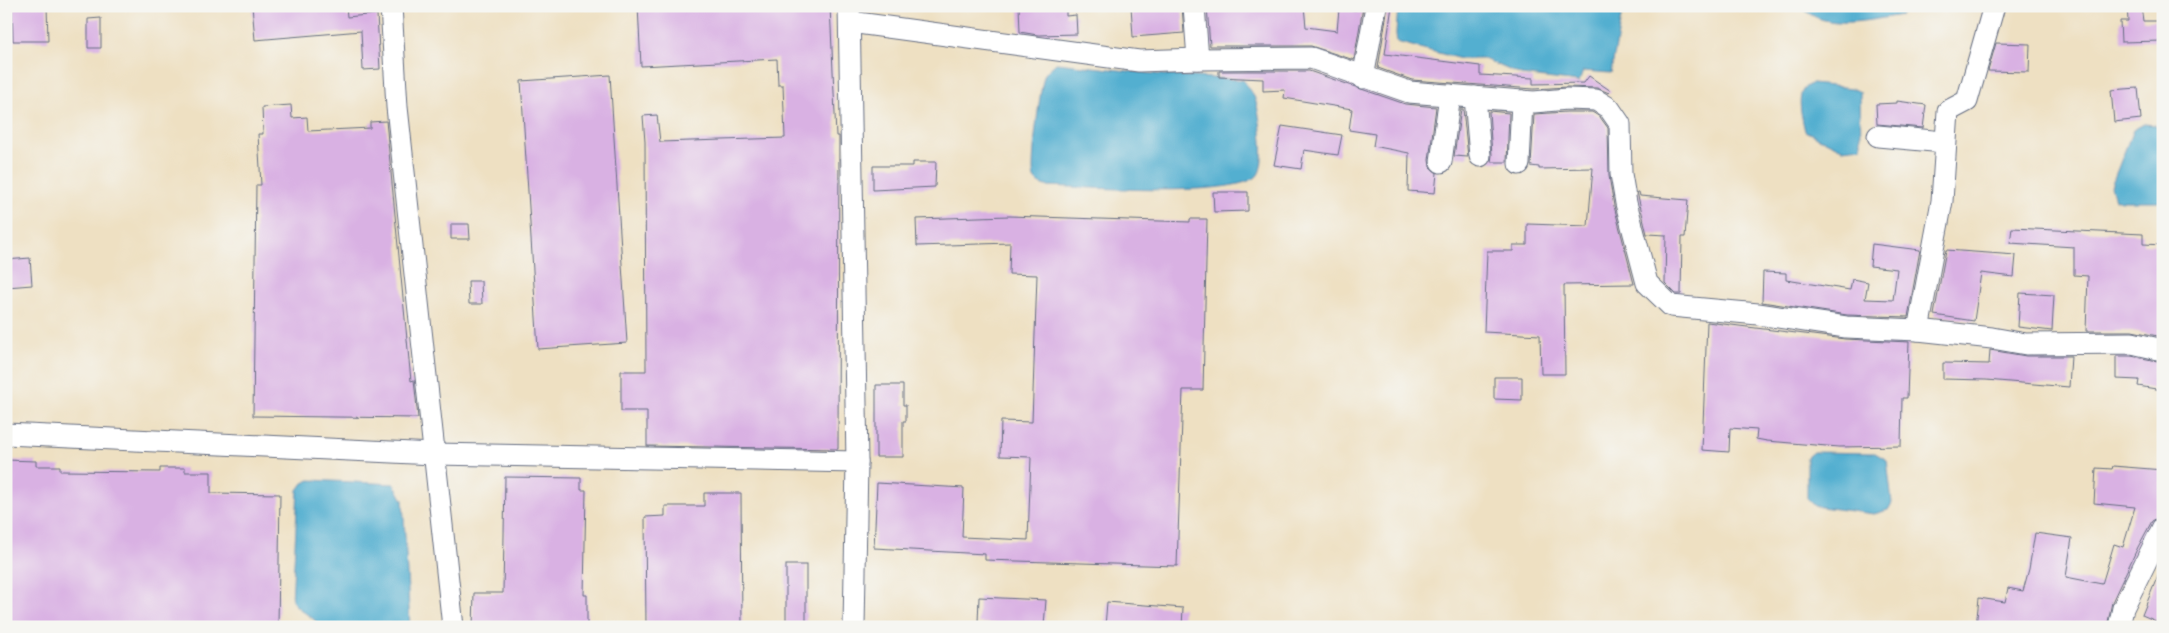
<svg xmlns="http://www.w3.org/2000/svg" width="2169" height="633" font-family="Cardo,serif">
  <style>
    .water { fill: #52afd0; stroke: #366f97 }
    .building { fill: #d9b1e3 }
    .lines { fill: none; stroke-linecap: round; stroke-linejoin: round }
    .minor-casing { stroke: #656d81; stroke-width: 23 }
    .minor { stroke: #fff; stroke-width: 21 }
  </style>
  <rect width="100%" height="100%" fill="#f6f6f2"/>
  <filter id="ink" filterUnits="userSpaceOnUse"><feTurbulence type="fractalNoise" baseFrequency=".02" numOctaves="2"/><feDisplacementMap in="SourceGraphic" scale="10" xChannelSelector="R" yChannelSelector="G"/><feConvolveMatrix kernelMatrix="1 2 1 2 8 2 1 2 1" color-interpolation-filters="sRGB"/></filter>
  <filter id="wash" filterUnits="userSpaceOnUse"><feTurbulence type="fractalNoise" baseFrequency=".0096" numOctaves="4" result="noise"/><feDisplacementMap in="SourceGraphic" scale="20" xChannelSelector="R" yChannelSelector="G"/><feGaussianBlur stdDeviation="1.12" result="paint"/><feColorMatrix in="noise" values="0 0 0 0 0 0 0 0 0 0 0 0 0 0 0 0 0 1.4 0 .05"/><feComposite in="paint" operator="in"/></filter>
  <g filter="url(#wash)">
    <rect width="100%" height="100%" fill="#eee0c2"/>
    <g class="water">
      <polygon points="1398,6 1623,6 1611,73 1583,71 1579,82 1521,75 1484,59 1461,59 1397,42 1396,34"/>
      <path d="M 1801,6 L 1908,6 L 1902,15 C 1872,19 1823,33 1801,6 Z"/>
      <path d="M 1056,63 L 1165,75 L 1243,80 C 1247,86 1253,92 1255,99 C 1260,113 1268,168 1256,177 C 1228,198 1086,187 1046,186 C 1042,185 1036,183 1034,178 C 1030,168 1040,85 1045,74 C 1048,70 1053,66 1056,63 Z"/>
      <path d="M 1812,84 L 1852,88 L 1860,92 L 1861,147 L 1842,149 L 1805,131 C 1802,117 1793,88 1812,84 Z"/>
      <polygon points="2144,124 2154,125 2163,130 2163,201 2121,201 2115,199 2111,186 2133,130"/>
      <polygon points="1813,452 1875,453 1887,460 1892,503 1888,510 1874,514 1814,506 1807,499 1807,457"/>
      <path d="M 310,480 L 394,484 L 403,500 L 410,627 L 321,627 C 312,615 300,612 292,601 L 298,490 L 303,483 Z"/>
    </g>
    <g id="blocks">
      <g class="building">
        <polygon points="12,6 47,6 48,41 13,41"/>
        <polygon points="252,6 346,6 347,17 377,14 380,69 363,70 361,31 255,40"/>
        <polygon points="638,6 830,6 836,136 839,136 838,449 647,446 647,411 621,411 621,371 646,371 645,142 643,116 657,115 660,142 785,138 783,85 778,85 777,59 641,66"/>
        <polygon points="1019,6 1066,6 1066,16 1076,15 1077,34 1038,35 1020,32"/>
        <polygon points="1131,6 1182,6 1184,33 1133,37"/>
        <polygon points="1207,6 1304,6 1306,27 1337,31 1339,9 1356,10 1356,6 1363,7 1354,60 1311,46 1210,46"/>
        <polygon points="1388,6 1392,6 1385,54 1480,66 1480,75 1533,78 1533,84 1584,83 1589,76 1611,91 1609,93 1597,88 1567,87 1534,89 1412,80 1378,68"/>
        <polygon points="2127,6 2141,6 2143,21 2163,21 2163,41 2121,42 2120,21 2128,21"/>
        <polygon points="101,18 101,48 88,48 88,19"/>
        <polygon points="1996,43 2030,44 2029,72 1988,71"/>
        <polygon points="1219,71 1309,71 1405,104 1436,107 1429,160 1430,167 1437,173 1435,193 1408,191 1409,153 1373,146 1375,134 1349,130 1352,109 1284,98 1285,90 1263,91 1263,79 1219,77"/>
        <polygon points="610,75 627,343 538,349 521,81"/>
        <polygon points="2138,88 2141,119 2114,122 2111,90"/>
        <polygon points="1897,101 1926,105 1923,128 1877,124 1876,104 1897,103"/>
        <polygon points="291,105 292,118 307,117 308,131 370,128 370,122 386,121 411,381 414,380 418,418 253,416 256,185 261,185 258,134 263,134 262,107"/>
        <polygon points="1461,109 1463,109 1468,157 1454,156"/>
        <polygon points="1489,111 1509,113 1507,162 1491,162 1492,155"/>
        <polygon points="1567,112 1592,112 1600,117 1608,128 1609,176 1614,206 1634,284 1564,285 1565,374 1541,374 1540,335 1484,332 1487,251 1513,251 1513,245 1527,245 1527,224 1588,226 1593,168 1539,169 1539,167 1531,166 1534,114"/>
        <polygon points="1282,126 1342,135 1338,155 1304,150 1301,169 1274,165"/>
        <polygon points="913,162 936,162 935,187 873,190 873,166 913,166"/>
        <polygon points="1213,192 1248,192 1248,211 1214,212"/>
        <polygon points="1637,192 1639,192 1640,196 1688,200 1685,237 1682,237 1681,294 1676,294 1665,283 1666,235 1647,234"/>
        <polygon points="1009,216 1190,222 1190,219 1207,219 1203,390 1183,390 1177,566 985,560 985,554 874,548 877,483 964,488 962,537 1028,540 1031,457 1000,456 1001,421 1032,422 1037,275 1009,274 1010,243 917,246 916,219"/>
        <polygon points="451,224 469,224 470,239 451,239"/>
        <polygon points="2012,228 2143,234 2143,244 2163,245 2163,337 2132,331 2086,331 2088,276 2074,275 2074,247 2010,243"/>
        <polygon points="1872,244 1920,250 1908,317 1847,315 1762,302 1763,272 1786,273 1786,280 1850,290 1852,279 1868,282 1865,299 1893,300 1897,269 1870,266"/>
        <polygon points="1946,250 2016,255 2014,277 1981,273 1974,321 1934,315"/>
        <polygon points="30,258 32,285 7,287 6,260"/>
        <polygon points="468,281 481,281 482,304 469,304"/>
        <polygon points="2020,293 2054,295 2052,331 2018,327"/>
        <polygon points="1707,322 1845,339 1909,342 1907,398 1902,398 1901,446 1839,447 1767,441 1756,439 1757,430 1730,428 1729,452 1702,450"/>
        <polygon points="1990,350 2026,356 2071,356 2069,387 1986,380 1943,379 1943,363 1989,364"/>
        <polygon points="2116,356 2131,356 2163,362 2162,390 2138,386 2139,380 2116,379"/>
        <polygon points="1494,377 1522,377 1522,400 1494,399"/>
        <polygon points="876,385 903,385 903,405 906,405 906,421 903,421 903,457 876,457"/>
        <polygon points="6,460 36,461 36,466 60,466 60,471 160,472 160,468 185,468 185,472 211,472 211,493 280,494 278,627 6,627"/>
        <polygon points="2113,466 2163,470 2163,515 2152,521 2138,547 2112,602 2107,627 1976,627 1979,598 2005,602 2008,588 2023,591 2029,569 2035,533 2072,538 2066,577 2102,584 2114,544 2123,547 2135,507 2094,503 2096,468 2112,469"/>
        <polygon points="505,477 581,478 581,490 586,490 584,595 587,595 587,627 473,627 474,593 503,593"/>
        <polygon points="704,493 741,493 742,627 646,627 645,517 665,516 665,506 704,506"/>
        <rect x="786" y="565" width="20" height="62"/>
        <polygon points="2162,565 2163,566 2163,624 2142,615"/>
        <polygon points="979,597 1046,600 1044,626 978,623"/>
        <polygon points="1107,602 1183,608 1182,627 1105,627"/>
      </g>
    </g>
  </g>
  <g filter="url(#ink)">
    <use href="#blocks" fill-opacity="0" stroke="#656d81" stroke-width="1"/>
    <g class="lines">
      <g class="minor-casing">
        <g id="minor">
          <polyline points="391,6 397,107 453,627"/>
          <polyline points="849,6 857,462 854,627"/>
          <polyline points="1194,6 1198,59 1311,58 1409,92 1534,102 1567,99 1596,100 1609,108 1620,124 1621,174 1626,203 1647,283 1671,306 1758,314 1846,327 1918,330 1992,338 2026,344 2132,343 2163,350"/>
          <polyline points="850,22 1139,61 1198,59"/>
          <polyline points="1363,78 1376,6"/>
          <polyline points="1475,97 1480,156"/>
          <polyline points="1878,136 1944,142"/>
          <polyline points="1441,162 1450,95"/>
          <polyline points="1519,164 1522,101"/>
          <polyline points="1918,330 1942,201 1948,111 1967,101 1994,6"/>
          <polyline points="6,434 434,454 857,462"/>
          <polyline points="2119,627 2123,608 2163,527"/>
        </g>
      </g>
      <use href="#minor" class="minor"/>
    </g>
  </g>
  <rect width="2169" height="633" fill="none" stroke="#f6f6f2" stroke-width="25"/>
</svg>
